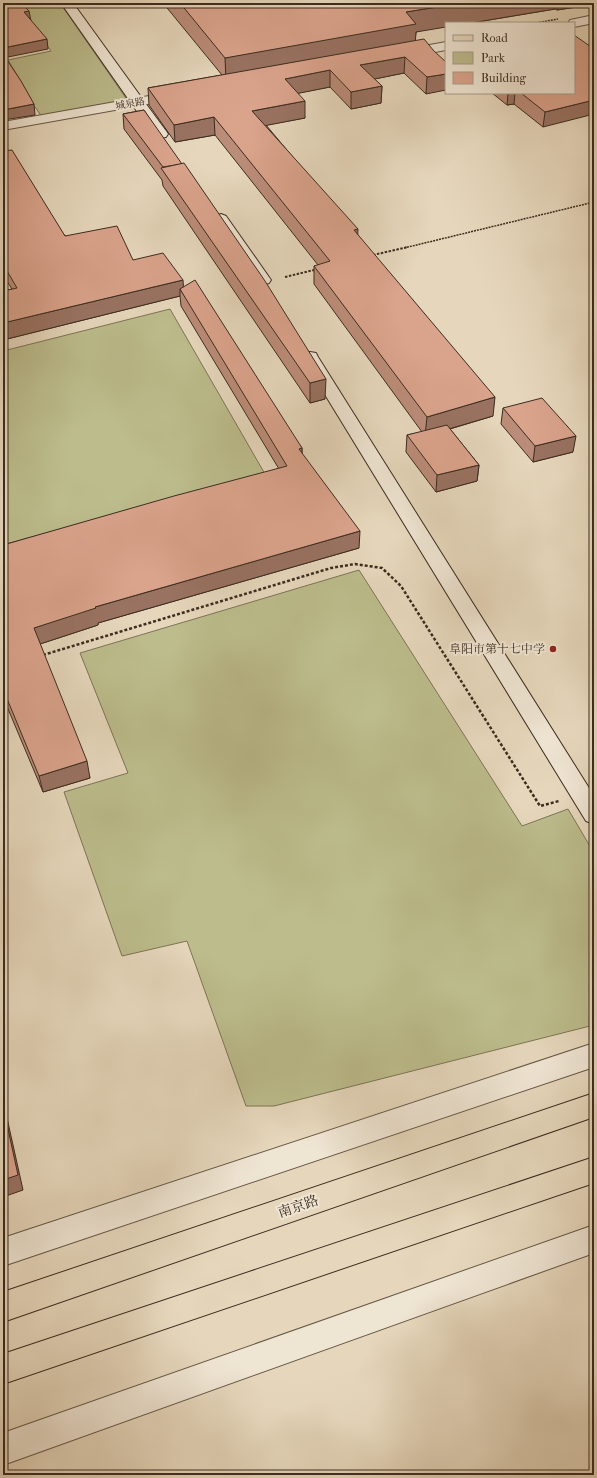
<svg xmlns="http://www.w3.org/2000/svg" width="597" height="1478" font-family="'IM FELL French Canon','Noto Serif SC',serif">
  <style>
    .green { fill: #bcbc8c; stroke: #7c7456 }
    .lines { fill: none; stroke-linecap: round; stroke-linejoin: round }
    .minor-casing { stroke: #665746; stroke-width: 2 }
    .tertiary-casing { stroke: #665746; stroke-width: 2 }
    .secondary-casing { stroke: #3c2c1f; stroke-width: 2 }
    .primary-casing { stroke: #3c2c1f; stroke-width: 2 }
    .path-far2 { stroke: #3c2c1f; stroke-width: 1.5; stroke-dasharray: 2 1; stroke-linecap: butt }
    .path-far1 { stroke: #3c2c1f; stroke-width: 2; stroke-dasharray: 2.5 1.5; stroke-linecap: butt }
    .path { stroke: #3c2c1f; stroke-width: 2.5; stroke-dasharray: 3 2; stroke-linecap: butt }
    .minor { fill: #efe5d3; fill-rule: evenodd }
    .tertiary { fill: #efe5d3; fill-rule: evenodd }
    .secondary { fill: #efe5d3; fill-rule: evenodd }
    .primary { fill: #e6d7bc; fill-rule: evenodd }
    .wall { fill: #bb8c78; stroke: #3c2c1f }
    .shaded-wall { fill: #997262; stroke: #3c2c1f }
    .building { fill: #daa38c; stroke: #3c2c1f }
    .poi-dot { fill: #8f2418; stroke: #efe5d3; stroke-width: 1.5 }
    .labels { text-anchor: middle; stroke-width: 4; stroke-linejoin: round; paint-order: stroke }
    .far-street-label { font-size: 10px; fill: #3c2c1f; stroke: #efe5d3 }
    .poi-label { font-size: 12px; fill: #3c2c1f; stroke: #efe5d3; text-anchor: end }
    .near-street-label { font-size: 14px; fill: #3c2c1f; stroke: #efe5d3 }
  </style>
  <rect width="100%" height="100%" fill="#e6d7bc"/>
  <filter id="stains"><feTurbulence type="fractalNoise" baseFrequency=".005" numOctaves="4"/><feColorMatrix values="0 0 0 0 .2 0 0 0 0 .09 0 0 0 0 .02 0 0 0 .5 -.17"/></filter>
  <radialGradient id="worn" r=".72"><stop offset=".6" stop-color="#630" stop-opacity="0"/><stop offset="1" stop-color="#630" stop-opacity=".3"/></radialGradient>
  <g class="green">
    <polygon points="16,3 60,3 128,101 42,117 35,107 3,113 20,80 8,60 51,51"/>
    <polygon points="170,309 269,481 3,557 3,351"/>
    <polygon points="359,570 522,826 568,809 594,853 594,1025 274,1106 246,1106 187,941 122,956 64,792 128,773 80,653"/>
  </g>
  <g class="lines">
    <g class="minor-casing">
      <g id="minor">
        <polygon points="594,15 594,23 574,27 574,23 568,23 570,20"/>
        <polygon points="446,42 446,50 402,58 397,57 396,54 397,51 402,50"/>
        <polygon points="177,91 182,92 184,95 182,98 3,130 3,122"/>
      </g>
    </g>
    <g class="tertiary-casing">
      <g id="tertiary">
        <polygon points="594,1043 594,1067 3,1266 3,1238"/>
        <polygon points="594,1225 594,1253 3,1465 3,1433"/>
      </g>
    </g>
    <g class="secondary-casing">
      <g id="secondary">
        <polygon points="61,3 73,3 141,97 139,100 129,100"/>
        <polygon points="141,103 146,104 166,131 168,134 166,137 161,138 156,137 136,110 134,107 136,104"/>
        <polygon points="221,214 226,216 271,280 269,283 263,285 257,283 213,219 216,216"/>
        <polygon points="310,352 316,353 318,357 594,796 594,824 586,821 302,357 304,353"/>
      </g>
    </g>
    <g class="primary-casing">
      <g id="primary">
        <polygon points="594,1093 594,1117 3,1322 3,1292"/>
        <polygon points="594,1157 594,1183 3,1384 3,1354"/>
      </g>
    </g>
    <g class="path-far2">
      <polyline points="536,23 558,19"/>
      <polyline points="404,248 594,202"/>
    </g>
    <g class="path-far1">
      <polyline points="373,255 408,247"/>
      <polyline points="285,277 318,269"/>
    </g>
    <polyline class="path" points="43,655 331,568 355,564 382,568 401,586 540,806 559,801"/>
    <use href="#minor" class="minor"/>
    <use href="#tertiary" class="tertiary"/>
    <use href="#secondary" class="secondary"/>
    <use href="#primary" class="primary"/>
  </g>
  <g class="wall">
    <polygon points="163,3 584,3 583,6 557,10 555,9 471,23 446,23 416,32 415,41 434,51 426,94 404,73 374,79 382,86 381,103 351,109 330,87 298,93 305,118 266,125 358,235 493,416 450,429 479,465 477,481 436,492 406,452 407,435 422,432 314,284 314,266 318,265 215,135 175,142 149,105 148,88 222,75"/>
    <polygon points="492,93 574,93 543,127 514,104 507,105"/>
    <polygon points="144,110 325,399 310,403 163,186 162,180 124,129 123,114"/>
    <polygon points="3,151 65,236 133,260 184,287 302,448 302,454 359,548 98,623 98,625 40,644 90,778 43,792 3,697 3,545 279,469 181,306 180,296 3,340 3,291 12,289 3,275"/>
    <polygon points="503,408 573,452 533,462 501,424"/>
  </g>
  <g class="shaded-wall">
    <polygon points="462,3 556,3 555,9 471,23 446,23 446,27 416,32 415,46 226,80 225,58 406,12"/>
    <polygon points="558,3 584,3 583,6 557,10"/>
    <polygon points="29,11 31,21 24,12"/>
    <polygon points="47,39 48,49 3,58 3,48"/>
    <polygon points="405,57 404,73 360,82 360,65"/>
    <polygon points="330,70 330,87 285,96 285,79"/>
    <polygon points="446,74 446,90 426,94 427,77"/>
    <polygon points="382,86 381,103 351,109 351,92"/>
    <polygon points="508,93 515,93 514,104 507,105"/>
    <polygon points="594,100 594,114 543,127 545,112"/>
    <polygon points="305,101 305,118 253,128 252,111"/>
    <polygon points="34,104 35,115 3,120 3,110"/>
    <polygon points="214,117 215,135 175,142 174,125"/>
    <polygon points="358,229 357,247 354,230"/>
    <polygon points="183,280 184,295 180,289 180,296 3,340 3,323"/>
    <polygon points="326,379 325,399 310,403 310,383"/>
    <polygon points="495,397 493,416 425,436 427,417"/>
    <polygon points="576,436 573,452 533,462 535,446"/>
    <polygon points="302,448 302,465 299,449"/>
    <polygon points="479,465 477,481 436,492 437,475"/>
    <polygon points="360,531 359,548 98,623 98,625 37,645 34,628 95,607"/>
    <polygon points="87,761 90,778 43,792 39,776"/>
    <polygon points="3,1100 23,1190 3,1197"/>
  </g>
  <g class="building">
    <polygon points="3,3 21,3 29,11 24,12 47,39 3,48"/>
    <polygon points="180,3 462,3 406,12 416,24 225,58"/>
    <polygon points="574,35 594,49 594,100 545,112 521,93 574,93"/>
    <polygon points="424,39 434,51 446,62 446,74 427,77 405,57 360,65 382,86 351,92 330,70 285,79 305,101 252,111 358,229 354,230 495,397 427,417 314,266 330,261 214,117 174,125 148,88"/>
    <polygon points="3,54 21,81 34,104 3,110"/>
    <polygon points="144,110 182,164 163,167 123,114"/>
    <polygon points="12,150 65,236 117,226 133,260 163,253 183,280 3,323 3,291 17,288 3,264 3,249 4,248 3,246 3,151"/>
    <polygon points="184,163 265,281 326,379 310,383 161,168"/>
    <polygon points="195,280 302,448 299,449 360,531 95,607 96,608 34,628 87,761 39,776 3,689 3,545 174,496 287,466 180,289"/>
    <polygon points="542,398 576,436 535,446 503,408"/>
    <polygon points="447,425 479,465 437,475 407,435"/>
    <polygon points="3,1106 18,1175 3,1180"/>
  </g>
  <circle class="poi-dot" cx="553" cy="649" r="4"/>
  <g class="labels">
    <g class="far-street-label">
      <text transform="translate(130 103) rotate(-10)" y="4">城泉路</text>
    </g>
    <g class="poi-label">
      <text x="545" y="653">阜阳市第十七中学</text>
    </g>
    <g class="near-street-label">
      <text transform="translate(298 1206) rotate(-19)" y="5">南京路</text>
    </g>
  </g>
  <rect width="597" height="1478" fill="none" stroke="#e6d7bc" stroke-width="16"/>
  <rect x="4" y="4" width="589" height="1470" fill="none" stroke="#3c2c1f" stroke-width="2"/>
  <rect x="8" y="8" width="581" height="1462" fill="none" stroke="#3c2c1f"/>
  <rect x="445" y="22" width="130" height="72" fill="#efe5d3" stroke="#a79b8b"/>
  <rect x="453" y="35" width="20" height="6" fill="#e6d7bc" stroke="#a79b8b"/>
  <text x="481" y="42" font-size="12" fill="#3c2c1f">Road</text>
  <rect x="453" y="52" width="20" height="12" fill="#bcbc8c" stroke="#a79b8b"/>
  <text x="481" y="62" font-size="12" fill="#3c2c1f">Park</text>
  <rect x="453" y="72" width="20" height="12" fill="#daa38c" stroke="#a79b8b"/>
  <text x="481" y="82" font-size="12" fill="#3c2c1f">Building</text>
  <rect width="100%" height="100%" filter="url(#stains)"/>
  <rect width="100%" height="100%" fill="url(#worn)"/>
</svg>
